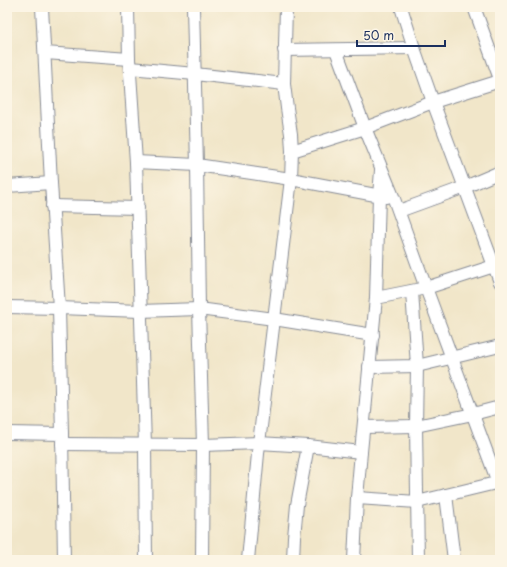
<svg xmlns="http://www.w3.org/2000/svg" width="507" height="567" font-family="'Playpen Sans',sans-serif">
  <style>
    .lines { fill: none; stroke-linecap: round; stroke-linejoin: round }
    .street-casing { stroke: #868a94; stroke-width: 14 }
    .street { stroke: #fff; stroke-width: 12 }
  </style>
  <rect width="100%" height="100%" fill="#fcf5e5"/>
  <filter id="ink" filterUnits="userSpaceOnUse"><feTurbulence type="fractalNoise" baseFrequency=".025" numOctaves="2"/><feDisplacementMap in="SourceGraphic" scale="8" xChannelSelector="R" yChannelSelector="G"/><feConvolveMatrix kernelMatrix="1 2 1 2 8 2 1 2 1" color-interpolation-filters="sRGB"/></filter>
  <filter id="wash" filterUnits="userSpaceOnUse"><feTurbulence type="fractalNoise" baseFrequency=".012" numOctaves="4" result="noise"/><feDisplacementMap in="SourceGraphic" scale="16" xChannelSelector="R" yChannelSelector="G"/><feGaussianBlur stdDeviation="0.9" result="paint"/><feColorMatrix in="noise" values="0 0 0 0 0 0 0 0 0 0 0 0 0 0 0 0 0 1.4 0 .05"/><feComposite in="paint" operator="in"/></filter>
  <g filter="url(#wash)">
    <rect width="100%" height="100%" fill="#f1e6c9"/>
  </g>
  <g filter="url(#ink)">
    <g class="lines">
      <g class="street-casing">
        <g id="street">
          <polyline points="42,7 51,183 59,308 62,434"/>
          <polyline points="128,7 129,59 136,162 145,445 146,560"/>
          <polyline points="193,7 197,165 199,309 203,445 202,560"/>
          <polyline points="401,7 414,48 433,102 500,282"/>
          <polyline points="474,7 500,79"/>
          <polyline points="284,50 414,48"/>
          <polyline points="336,50 365,128 394,199 426,288 500,488"/>
          <polyline points="45,53 129,59"/>
          <polyline points="130,68 195,74 284,84"/>
          <polyline points="292,151 365,128 433,102 500,81"/>
          <polyline points="136,162 197,165 291,179 386,197"/>
          <polyline points="7,186 51,183"/>
          <polyline points="52,206 138,208"/>
          <polyline points="399,211 465,187 500,172"/>
          <polyline points="412,291 417,366 416,426 418,560"/>
          <polyline points="376,298 426,288 500,264"/>
          <polyline points="7,307 59,308 140,311 199,309 274,319 373,335"/>
          <polyline points="369,367 417,366 500,346"/>
          <polyline points="364,427 416,426 473,414 500,407"/>
          <polyline points="7,433 62,434 64,560"/>
          <polyline points="62,444 203,445 259,443 308,446 361,452"/>
          <polyline points="446,495 454,560"/>
          <polyline points="357,498 417,502 500,482"/>
          <polyline points="248,560 259,443 291,179 292,151 291,134 287,108 284,84 286,7"/>
          <polyline points="293,560 294,537 297,505 308,446"/>
          <polyline points="354,560 357,498 361,452 376,298 379,196 381,170"/>
        </g>
      </g>
      <use href="#street" class="street"/>
    </g>
  </g>
  <rect width="507" height="567" fill="none" stroke="#fcf5e5" stroke-width="24"/>
  <path d="M357 40v6h88v-6" fill="none" stroke="#1b2f5e" stroke-width="2"/>
  <text x="363" y="40" font-size="12" fill="#1b2f5e" stroke="#fcf5e5" stroke-width="3" paint-order="stroke">50 m</text>
</svg>
